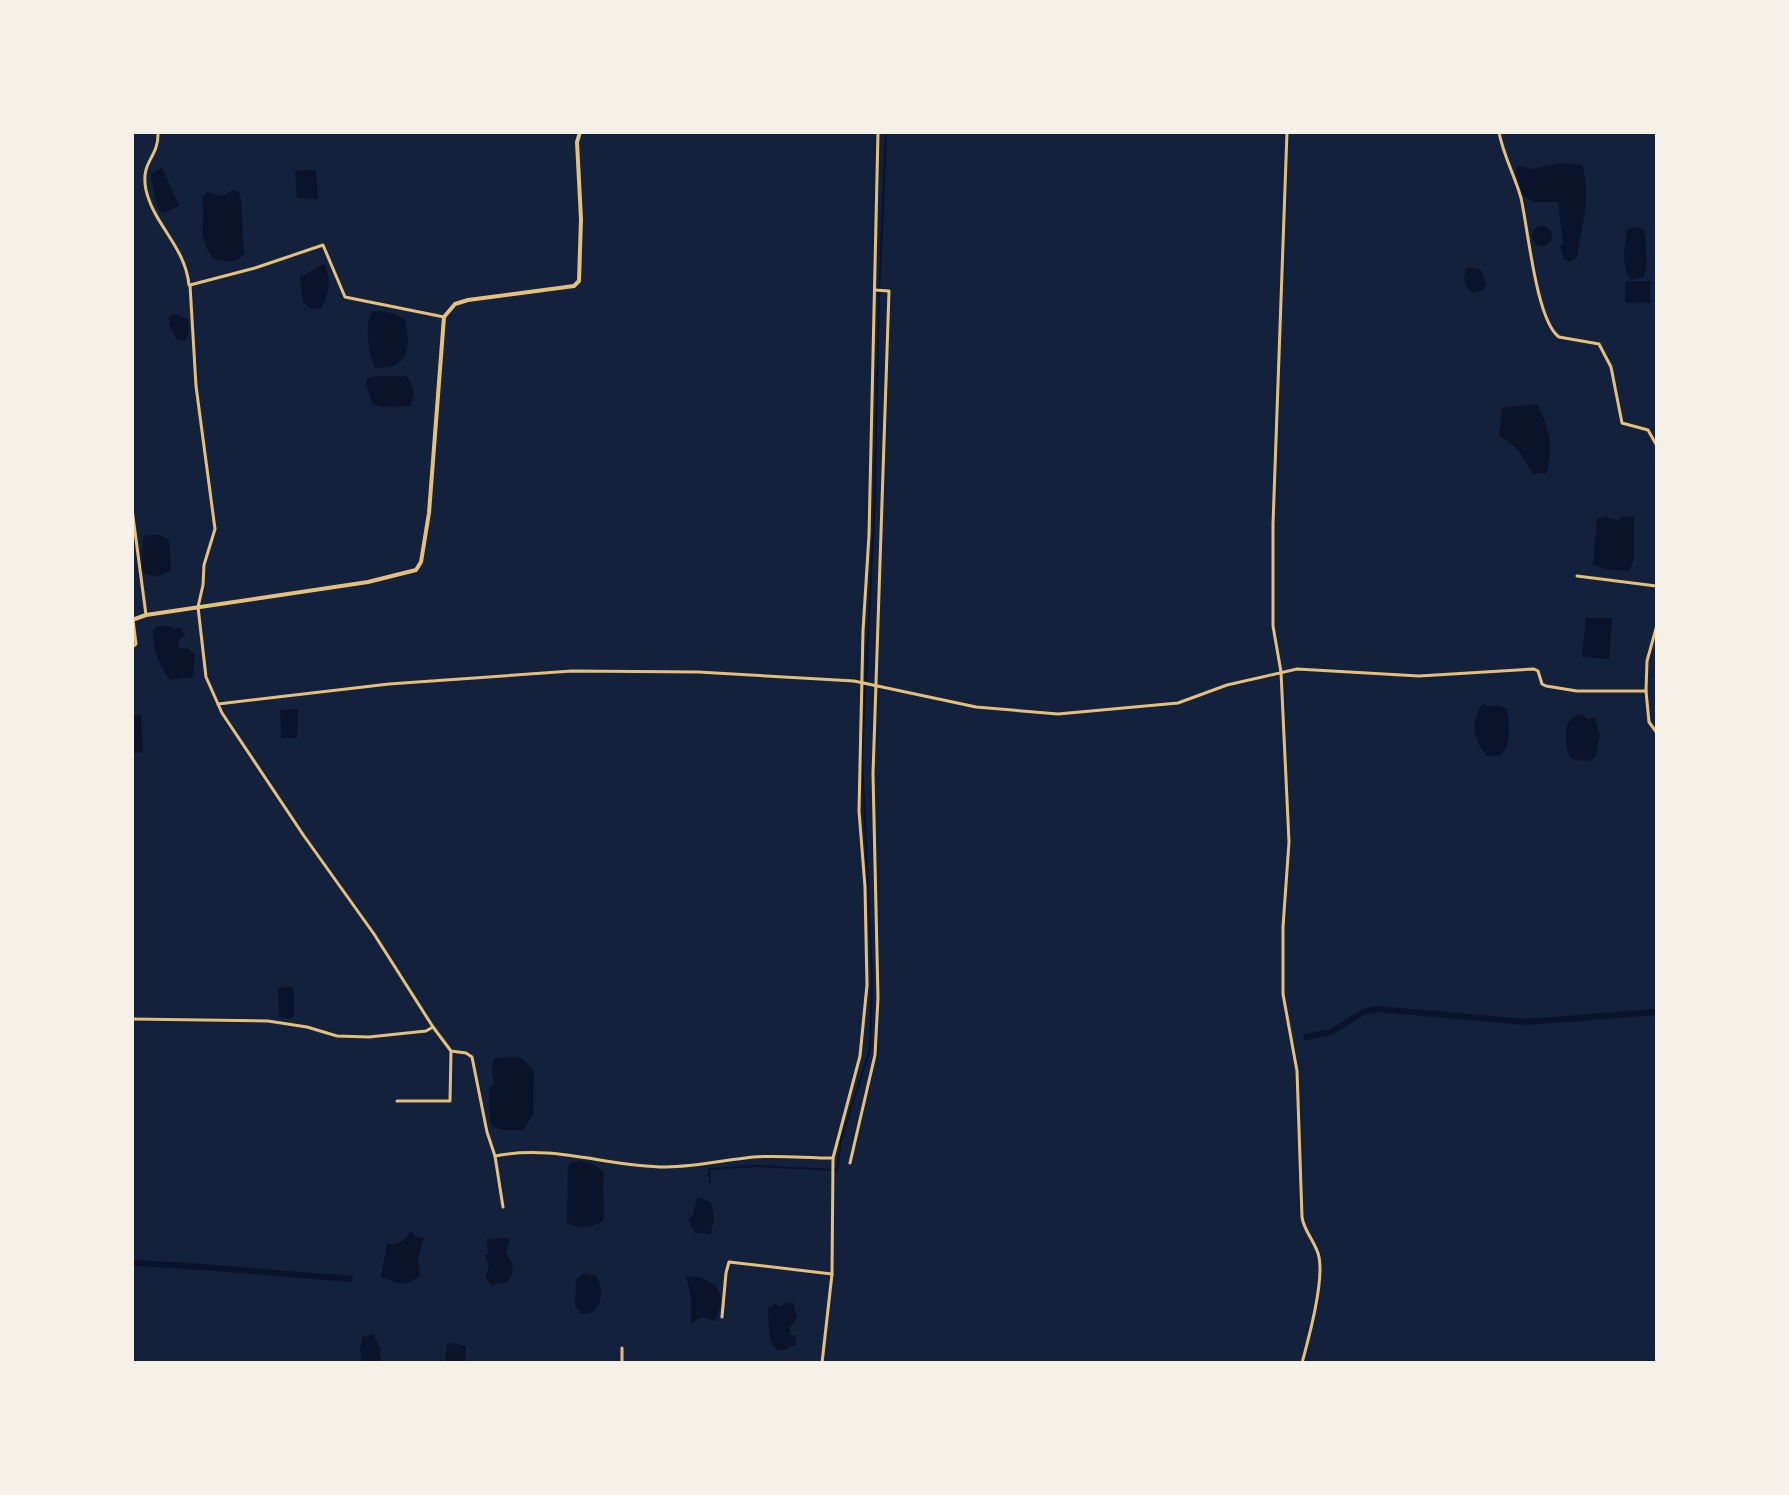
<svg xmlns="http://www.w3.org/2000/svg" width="1789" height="1495" font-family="Commissioner,sans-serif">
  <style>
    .water { fill: #0b132b }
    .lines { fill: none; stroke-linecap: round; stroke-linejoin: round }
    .stream { stroke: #0b132b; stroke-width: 2 }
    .canal { stroke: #0b132b; stroke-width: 6 }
    .minor { stroke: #e5c07b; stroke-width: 3 }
    .secondary { stroke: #e5c07b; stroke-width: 4 }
  </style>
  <rect width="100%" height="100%" fill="#14213d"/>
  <g class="water">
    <path d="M 1561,163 L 1582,165 C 1592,196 1581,228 1577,258 L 1569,262 L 1564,259 L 1560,247 L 1563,243 L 1558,202 L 1533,202 L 1522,195 L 1515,171 L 1518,166 L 1532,169 Z"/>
    <polygon points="162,167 179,206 162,214 157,205 151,178 152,174"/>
    <polygon points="316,170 318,199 297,198 295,171"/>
    <path d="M 233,190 L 239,192 L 241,199 L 244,254 C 237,264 224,261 214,259 C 195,235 207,221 202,198 L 207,192 L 221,196 Z"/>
    <circle cx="1542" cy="236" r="10"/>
    <path d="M 1633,227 L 1644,229 L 1647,263 L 1644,277 L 1631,280 C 1620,266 1625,246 1627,230 Z"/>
    <path d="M 324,264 C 332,279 329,294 321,308 L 312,309 L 303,302 L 300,277 Z"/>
    <path d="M 1473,268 L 1481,270 L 1486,283 L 1483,290 L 1473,293 C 1464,287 1463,279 1466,269 Z"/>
    <polygon points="1625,281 1650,281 1650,303 1625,302"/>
    <path d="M 381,311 L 395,314 L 405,320 C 411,347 410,370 375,368 C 368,352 364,327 372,312 Z"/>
    <polygon points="174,314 188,319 189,333 185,341 176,339 169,324 169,317"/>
    <path d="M 375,376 L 406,376 C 414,386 416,394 410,406 L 383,407 L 372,404 L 366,384 L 367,378 Z"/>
    <path d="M 1537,404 C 1551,433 1552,441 1547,473 L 1532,474 C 1524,456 1516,445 1499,436 L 1502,408 Z"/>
    <polygon points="1625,516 1634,517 1634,559 1629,571 1605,569 1593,564 1597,519 1605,517 1617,520"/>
    <polygon points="148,535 160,535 169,540 171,570 157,577 146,574 142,569 143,537"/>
    <polygon points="1586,618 1612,618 1609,659 1582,657"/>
    <path d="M 157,626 L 167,626 L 175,629 L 180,628 L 185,635 L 179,640 L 179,648 L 188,649 L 195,655 L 193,677 L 170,680 C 158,664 153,650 153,630 Z"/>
    <path d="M 1483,703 L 1489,707 L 1497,705 L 1507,709 C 1509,724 1512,745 1500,756 L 1487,756 C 1473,740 1470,721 1483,703 Z"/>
    <polygon points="298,709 297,738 281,738 280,710"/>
    <path d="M 1582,714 L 1588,719 L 1595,718 L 1600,735 L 1595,758 L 1588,761 L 1571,759 C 1566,751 1563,728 1570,720 C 1573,717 1578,716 1582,714 Z"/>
    <polygon points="132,715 141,715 143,752 132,753"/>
    <polygon points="283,987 293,987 294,991 294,1016 291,1019 280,1017 279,1014 278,989"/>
    <path d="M 517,1057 L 523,1059 L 534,1071 L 533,1114 L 524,1130 L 502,1130 L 492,1126 C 488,1115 489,1100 489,1088 L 495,1084 C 491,1076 491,1067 494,1058 Z"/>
    <path d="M 579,1161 L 590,1163 L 603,1171 L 604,1216 L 603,1221 C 590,1228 580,1229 567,1223 L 568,1167 L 570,1163 Z"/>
    <polygon points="697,1197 711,1202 714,1219 711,1234 695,1233 688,1219 693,1215"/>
    <path d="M 411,1231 L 415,1237 L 424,1238 L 418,1259 L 420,1275 C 405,1289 398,1282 381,1277 L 387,1244 C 399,1245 405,1240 411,1231 Z"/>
    <path d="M 510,1238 L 506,1253 C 514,1264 515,1270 508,1282 L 491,1285 L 485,1276 L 489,1267 L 485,1255 L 488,1254 L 487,1239 Z"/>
    <path d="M 584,1273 L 596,1276 C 606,1290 601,1318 580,1313 L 575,1306 L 576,1280 Z"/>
    <path d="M 686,1276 C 701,1276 721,1282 721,1301 C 721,1307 717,1315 715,1321 L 701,1317 L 691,1324 L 691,1298 Z"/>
    <path d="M 777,1303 L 777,1306 L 781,1306 L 786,1303 L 793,1303 L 797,1318 L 790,1327 L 790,1334 L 796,1336 L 796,1344 C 766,1366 769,1325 768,1308 Z"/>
    <polygon points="373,1334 380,1348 381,1363 362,1363 360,1351 362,1337"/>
    <polygon points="452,1343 466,1346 465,1363 445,1363 447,1345"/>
  </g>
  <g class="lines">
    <polyline class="stream" points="710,1182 709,1169 757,1166 837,1170 841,1140 870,1049 872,975 862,756 874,520 879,297 886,132"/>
    <g class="canal">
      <polyline points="1306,1037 1331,1032 1364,1012 1377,1009 1526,1022 1657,1012"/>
      <polyline points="132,1263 190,1266 350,1279"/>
    </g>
    <g class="minor">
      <path d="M 158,132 C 159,159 140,160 146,190 C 154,225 185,246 189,285"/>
      <path d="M 1287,132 L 1273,524 L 1273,626 L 1281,672 L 1289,842 L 1283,927 L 1283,994 L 1297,1071 L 1302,1217 C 1304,1232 1316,1242 1319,1257 C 1324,1282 1309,1337 1302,1363"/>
      <path d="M 1499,132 C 1503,155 1515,176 1521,198 C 1528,228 1536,320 1559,337 L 1599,344 L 1611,367 L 1622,423 L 1648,430 L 1657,446"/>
      <polyline points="132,509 146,615"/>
      <polyline points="1577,576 1656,586"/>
      <polyline points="132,647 136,644 133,620"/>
      <polyline points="1646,691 1649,722 1657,733"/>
      <polyline points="218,704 389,684 572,671 698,672 854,681 976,707 1058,714 1178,703 1227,685 1297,669 1419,676 1534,669 1538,671 1542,684 1546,686 1577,691 1646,691 1647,661 1657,625 1657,576"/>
      <polyline points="132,1019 268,1021 307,1027 337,1036 369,1037 426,1031 433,1027 374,934 304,836 222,713 206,677 198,607 203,585 204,565 215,529 196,386 190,285 255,268 323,245 345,297 444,317"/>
      <path d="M 433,1027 L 451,1051 L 466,1053 L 472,1057 L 487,1132 L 495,1156 C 554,1144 608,1167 666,1167 C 695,1167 724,1160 753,1157 C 779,1155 806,1158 833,1158 L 860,1056 L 867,985 L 865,887 L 859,811 L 863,631 L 869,535 L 878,132"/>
      <polyline points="397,1101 450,1101 451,1051"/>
      <polyline points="495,1156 503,1207"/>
      <polyline points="850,1163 875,1055 878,998 873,774 889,291 875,290"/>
      <polyline points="722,1317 726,1273 729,1262 832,1274"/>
      <polyline points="622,1348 622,1363"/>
      <polyline points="822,1363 832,1274 833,1158"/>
    </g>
    <polyline class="secondary" points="132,620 146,615 368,582 416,570 421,562 429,513 444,317 455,304 468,300 574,286 579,281 581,219 577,142 580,132"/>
  </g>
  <rect width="1789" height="1495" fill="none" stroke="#f6f1e7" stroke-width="268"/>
</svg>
